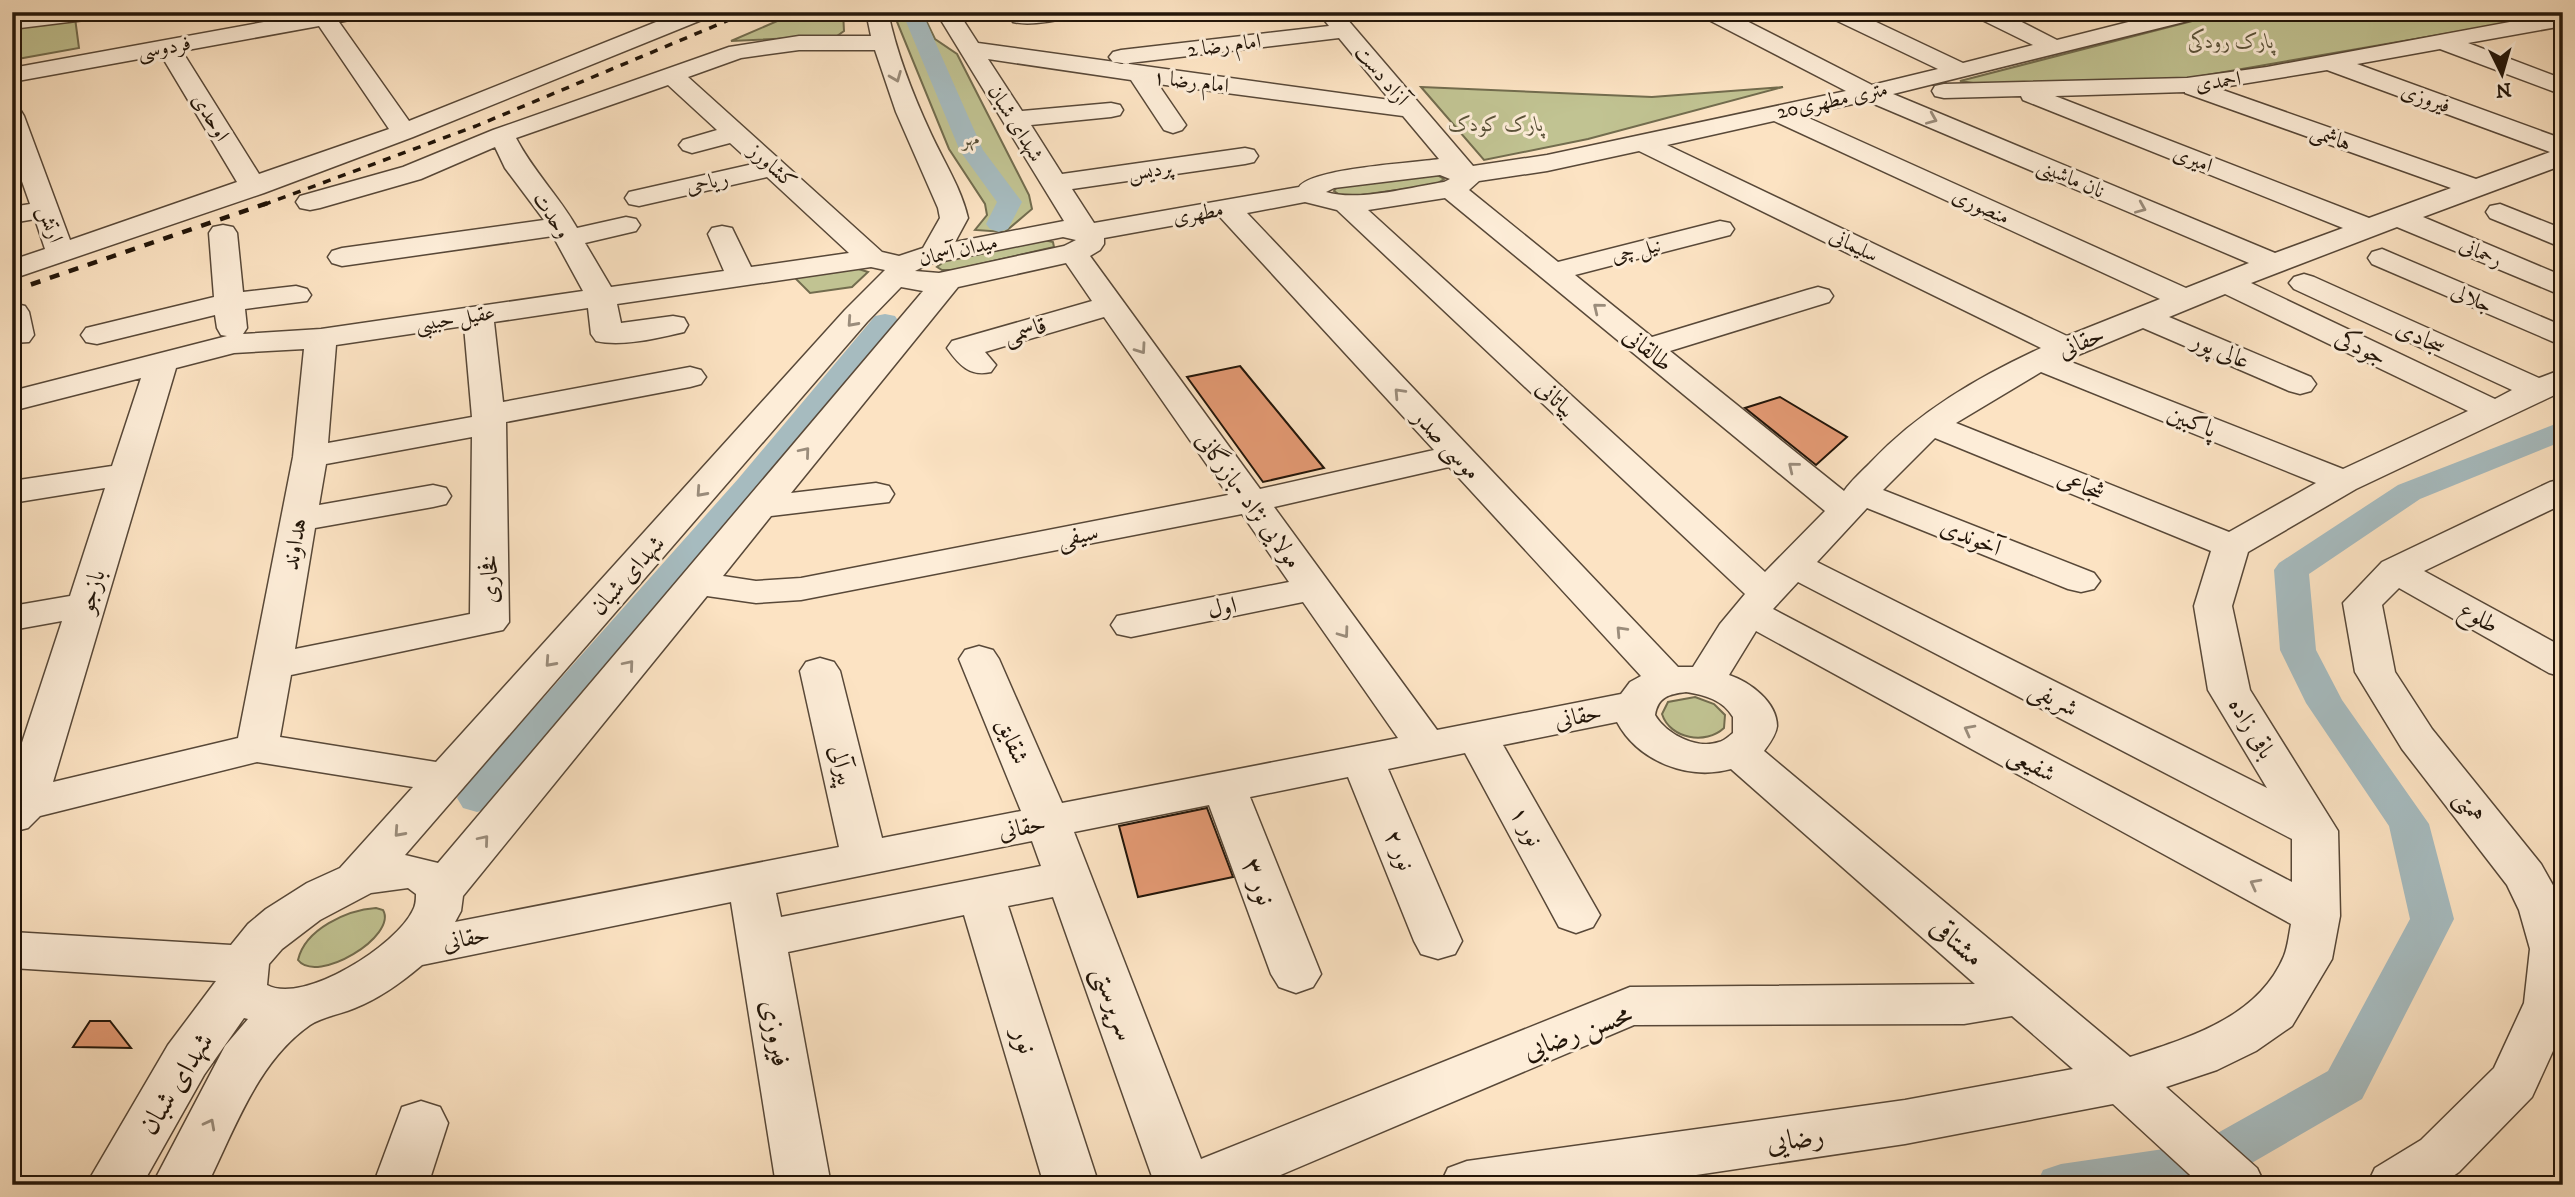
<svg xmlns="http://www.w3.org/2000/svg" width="2575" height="1197" font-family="'IM FELL DW Pica',Amiri,serif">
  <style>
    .green { fill: #c1c392; stroke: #726c4e; stroke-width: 2 }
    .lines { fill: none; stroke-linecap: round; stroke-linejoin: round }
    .canal { fill: #a6bbbf; fill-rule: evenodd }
    .building { fill: #e49a74; stroke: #221509; stroke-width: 2 }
    .minor-casing { stroke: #584838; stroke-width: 3 }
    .minor { fill: #fdedd8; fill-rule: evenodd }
    .rail-far1 { stroke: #221509; stroke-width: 3.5; stroke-dasharray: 8 8; stroke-linecap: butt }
    .rail { stroke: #221509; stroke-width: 4.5; stroke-dasharray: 10 10; stroke-linecap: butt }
    .oneway { stroke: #9a8c7b }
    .labels { text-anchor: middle; stroke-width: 6; stroke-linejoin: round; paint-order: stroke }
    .far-park-label { font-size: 21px; font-style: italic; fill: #5a5239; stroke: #fdedd8 }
    .far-street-label { font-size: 21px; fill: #221509; stroke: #fdedd8 }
    .street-label { font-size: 24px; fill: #221509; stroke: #fdedd8 }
    .near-street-label { font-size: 28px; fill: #221509; stroke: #fdedd8 }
  </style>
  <rect width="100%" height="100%" fill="#fce3c3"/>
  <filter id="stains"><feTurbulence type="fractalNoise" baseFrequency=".00286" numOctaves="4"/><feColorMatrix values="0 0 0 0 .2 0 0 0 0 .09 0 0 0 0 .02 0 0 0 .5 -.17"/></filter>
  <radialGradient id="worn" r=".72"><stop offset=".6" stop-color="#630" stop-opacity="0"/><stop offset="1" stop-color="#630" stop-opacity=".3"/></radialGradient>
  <g class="green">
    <polygon points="798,12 843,12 844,31 837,36 731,41"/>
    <polygon points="893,12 922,12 935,39 957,54 1029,195 1032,209 1005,232 975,230 987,215 985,204 949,149"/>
    <polygon points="2227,12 2486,12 2514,22 2184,79 1986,85 1960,81"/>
    <polygon points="75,18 79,48 12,60 12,25"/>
    <polygon points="1421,87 1652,97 1783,87 1588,139 1484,160"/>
    <polygon points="1437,175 1444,179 1435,185 1353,196 1340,195 1334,191 1338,186"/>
    <polygon points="1044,240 1053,242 1054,247 954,270 942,270 937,267 946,260"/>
    <polygon points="846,265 868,272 852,287 810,293 796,279 802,271"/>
    <path d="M 1695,697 L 1714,704 L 1725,715 L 1724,728 C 1706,745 1670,739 1662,714 L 1668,702 Z"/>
    <path d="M 376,908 L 383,910 C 398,936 317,985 298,960 C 305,929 347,910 376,908 Z"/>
  </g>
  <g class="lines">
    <g class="canal">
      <polygon points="902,12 922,12 983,150 1022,202 1008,229 999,232 990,229 986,224 997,202 960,151"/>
      <polygon points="885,314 895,316 899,322 760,493 491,808 477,812 463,808 457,798 463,788 738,479 875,316"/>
      <polygon points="2563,421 2563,441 2420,499 2309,574 2316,650 2342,700 2429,824 2454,919 2362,1099 2224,1179 2208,1185 2036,1185 2043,1170 2061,1164 2198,1144 2328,1071 2410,919 2389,826 2306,703 2280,650 2274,570 2279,563 2398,485"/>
    </g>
  </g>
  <g class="building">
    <polygon points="1240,366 1324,468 1263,482 1187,377"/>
    <polygon points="1780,397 1847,437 1816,465 1745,408"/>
    <polygon points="1207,808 1233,877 1138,897 1119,826"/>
    <polygon points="90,1021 110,1021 131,1048 73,1047"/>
  </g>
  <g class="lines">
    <g class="minor-casing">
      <g id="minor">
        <polygon points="37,12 104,12 101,17 93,19 12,29 12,15"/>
        <path d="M 319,12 L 368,12 L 365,17 L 339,22 L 409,121 L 681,12 L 712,12 L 709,17 L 413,137 L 264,193 L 12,279 L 12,260 L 45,249 L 35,219 L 12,223 L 12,207 L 30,204 L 12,153 L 12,109 L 21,111 L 24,116 L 70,240 L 237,182 L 161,55 L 12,82 L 12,68 ZM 319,26 L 389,129 L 259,174 L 182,51 Z"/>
        <path d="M 866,12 L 888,12 C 897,55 913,95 931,134 C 944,162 961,188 968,218 L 955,242 L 1064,221 L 936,12 L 958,12 L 978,43 L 1390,100 L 1339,38 L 1121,64 L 1113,62 L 1109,57 L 1113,52 L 1121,50 L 1329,26 L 1318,12 L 1341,12 L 1473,166 L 1547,155 L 1846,91 L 1703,17 L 1700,12 L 1729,12 L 1872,85 L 1938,69 L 1829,17 L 1826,12 L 1855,12 L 1963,63 L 2033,45 L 1976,17 L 1973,12 L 2002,12 L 2057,40 L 2168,12 L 2207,12 L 2204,17 L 1893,94 L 2275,253 L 2343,228 L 2023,100 L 2021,96 L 1944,98 L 1935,96 L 1932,91 L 1935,86 L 1944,84 L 2187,78 L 2267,67 L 2563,12 L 2563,26 L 2468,43 L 2563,79 L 2563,95 L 2440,49 L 2357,64 L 2563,139 L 2563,165 L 2423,217 L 2563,276 L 2563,296 L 2397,227 L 2251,283 L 2495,399 L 2512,390 L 2294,289 L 2289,283 L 2294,277 L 2304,274 L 2314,277 L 2539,378 L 2563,369 L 2563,391 L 2356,489 L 2248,552 L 2232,606 L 2250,690 L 2338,831 L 2340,916 L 2332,959 L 2292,1026 L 2256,1051 L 2217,1070 L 2166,1087 L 2257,1168 L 2265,1185 L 2201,1185 L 2113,1104 L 1905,1144 L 1629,1185 L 1440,1185 L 1448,1168 L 1467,1161 L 1905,1100 L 2073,1069 L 2012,1016 L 1964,1024 L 1634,1025 L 1257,1185 L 1155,1185 L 1053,897 L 1008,906 L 1099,1185 L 1044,1185 L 964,915 L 788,952 L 831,1185 L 776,1185 L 731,902 L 422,965 C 402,982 380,998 355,1008 C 341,1014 322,1017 310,1025 C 257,1062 235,1129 207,1185 L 152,1185 L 225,1046 L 248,1019 L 244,1018 L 204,1075 L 142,1185 L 86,1185 L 168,1045 L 216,981 L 12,968 L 12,932 L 231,945 L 248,924 L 266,909 L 307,883 L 340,868 L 413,787 L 257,762 L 40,816 L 28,828 L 12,832 L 12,773 L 62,621 L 12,630 L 12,606 L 70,596 L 105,488 L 12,503 L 12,481 L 112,466 L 141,378 L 12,411 L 12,391 L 227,336 L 221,335 L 217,328 L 215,315 L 97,344 L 86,342 L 81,335 L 86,328 L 214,297 L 209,233 L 213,227 L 223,225 L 233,227 L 237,233 L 243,292 L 296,286 L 307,289 L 311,295 L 307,301 L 245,309 L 247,328 L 243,334 L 321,329 L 583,291 L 553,236 L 342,266 L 332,263 L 328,257 L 332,251 L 342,248 L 544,220 L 505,168 L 495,147 L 421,179 L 320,208 L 310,210 L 300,208 L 296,202 L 300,196 L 403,167 L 493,130 L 729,47 L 799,36 L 871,36 ZM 799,50 L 875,50 L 896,112 L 938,208 L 940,218 L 923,248 L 899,256 L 882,252 L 688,77 L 741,58 ZM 988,59 L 1131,80 L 1164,130 L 1173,133 L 1182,130 L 1186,125 L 1158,84 L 1403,116 L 1439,159 C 1413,163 1312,168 1299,187 L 1094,223 L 1072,189 L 1245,164 L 1254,162 L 1258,156 L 1254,150 L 1245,148 L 1062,174 L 1031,125 L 1111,117 L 1120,115 L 1123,110 L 1120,105 L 1111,103 L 1022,111 ZM 2327,70 L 2550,152 L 2476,179 L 2217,88 ZM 668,85 L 717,130 L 683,140 L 679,145 L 683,150 L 692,153 L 730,143 L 753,164 L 629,192 L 625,198 L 629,204 L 639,206 L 767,177 L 849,253 L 751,267 L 732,228 L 722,226 L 712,228 L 708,234 L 724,271 L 611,287 L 585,243 L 636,231 L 640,225 L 636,219 L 626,217 L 577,228 C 559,196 533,171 516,138 ZM 2185,92 L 2185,93 L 2451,188 L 2369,218 L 2055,96 ZM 1867,101 L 2249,263 L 2186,288 L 1802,115 ZM 1774,121 L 2160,299 L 2067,336 L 1667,145 ZM 1639,151 L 2041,348 C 1978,377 1918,412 1870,463 C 1861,472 1851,481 1844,491 L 1670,351 L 1829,302 L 1833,296 L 1829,290 L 1818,287 L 1807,290 L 1652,337 L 1575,275 L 1730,235 L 1734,229 L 1730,223 L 1720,221 L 1558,262 L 1469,190 L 1479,181 L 1547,171 ZM 1440,175 L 1450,179 L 1444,182 C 1411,187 1358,202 1326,192 L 1334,188 ZM 1445,198 L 1825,511 L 1765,572 L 1368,210 ZM 1305,202 L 1337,210 L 1745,594 L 1720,624 L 1693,667 L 1678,667 L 1247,213 ZM 1220,217 L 1434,450 L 1260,489 L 1090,256 L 1100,250 L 1104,244 L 1104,238 ZM 1063,237 L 1076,240 L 1064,246 L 939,273 L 915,271 L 929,264 ZM 1066,263 L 1092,301 L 952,341 L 947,348 C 959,365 970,377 991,372 L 996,365 L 985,352 L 1104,317 L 1228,495 L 801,578 L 756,581 L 723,576 L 771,516 L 889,502 L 894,494 L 889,486 L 876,483 L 791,493 L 958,287 ZM 871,267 L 885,270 L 845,310 L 436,762 L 280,737 L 291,675 L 503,630 L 509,622 L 506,422 L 690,387 L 701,384 L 706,377 L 701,370 L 690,367 L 503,402 L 494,322 L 588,308 L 591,334 L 596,341 C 622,347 658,338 684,332 L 688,325 L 684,318 L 673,316 L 621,323 L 617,304 ZM 901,287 L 923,291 L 438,863 L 405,855 L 867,322 ZM 2225,294 L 2468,411 L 2343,469 L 2066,360 L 2143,328 L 2289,391 L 2300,394 L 2311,391 L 2316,384 L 2311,377 L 2169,317 ZM 464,326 L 472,417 L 328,443 L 336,345 ZM 304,349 L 293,457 L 238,738 L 53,782 L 176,368 L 234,353 ZM 2041,372 L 2316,483 L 2229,532 L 1956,423 ZM 472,437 L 470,614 L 295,649 L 315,528 L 433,507 L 446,504 L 451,496 L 446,488 L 433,485 L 319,505 L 326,464 ZM 1935,438 L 2211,551 L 2194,606 L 2208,690 L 2267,788 L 1817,562 L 1867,508 L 2068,589 L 2081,592 L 2094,589 L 2100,581 L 2094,573 L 1883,490 ZM 1449,467 L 1641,676 L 1630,682 L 1621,694 L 1437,730 L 1274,507 ZM 1242,514 L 1289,582 L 1117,616 L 1111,625 L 1117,634 L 1131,637 L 1303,602 L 1398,738 L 1062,803 L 999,659 L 993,650 L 979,646 L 965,650 L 959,659 L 1021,811 L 882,838 L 840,671 L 834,662 L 820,658 L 806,662 L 800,671 L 839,847 L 455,922 L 461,911 L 463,896 L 707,596 L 756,603 L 801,600 ZM 1798,582 L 2292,839 L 2292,882 L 1773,609 ZM 1756,631 L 2291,924 C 2289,934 2288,946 2284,956 C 2258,1018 2188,1038 2130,1057 L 1764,751 C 1769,744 1776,735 1777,726 C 1777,702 1750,682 1729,675 ZM 1686,692 C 1705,695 1723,700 1733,717 L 1733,733 C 1729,736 1724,741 1719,742 C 1697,750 1666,734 1655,715 C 1658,697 1669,694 1686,692 ZM 1617,722 C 1638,761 1688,781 1731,769 L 1975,984 L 1630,987 L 1201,1159 L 1074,832 L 1209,805 L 1271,974 L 1279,987 L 1296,993 L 1313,987 L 1321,974 L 1250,797 L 1348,777 L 1414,941 L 1421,954 L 1438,959 L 1455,954 L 1462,941 L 1388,769 L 1465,753 L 1559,927 L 1576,933 L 1593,927 L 1600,915 L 1503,745 ZM 1032,841 L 1041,866 L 781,917 L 776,893 ZM 408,888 L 416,894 C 416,899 416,905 413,910 C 397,945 304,1005 267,985 L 269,964 L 282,949 L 320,920 L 371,893 Z"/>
        <path d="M 1013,12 L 1075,12 L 1072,17 C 1055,21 1030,26 1013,22 L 1010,17 Z"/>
        <polygon points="2500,204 2563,229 2563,248 2490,218 2486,212 2490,206"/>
        <polygon points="2382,249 2563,326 2563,346 2372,264 2368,258 2372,252"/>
        <polygon points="12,303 25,306 29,312 34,335 29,342 12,343"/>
        <polygon points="2563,479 2563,504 2424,571 2563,647 2563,677 2549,673 2399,588 2382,605 2395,672 2432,729 2541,864 2563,903 2563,1029 2532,1097 2459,1172 2440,1185 2367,1185 2375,1168 2421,1140 2494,1068 2524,1003 2530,949 2519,910 2507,885 2402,749 2355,672 2343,603 2382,562 2550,482"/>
        <polygon points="421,1101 440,1107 448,1123 428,1185 373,1185 402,1107"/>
      </g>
    </g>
    <use href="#minor" class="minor"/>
    <polyline class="rail-far1" points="263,205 476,126 748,12"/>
    <polyline class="rail" points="12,291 268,203"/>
  </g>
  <defs><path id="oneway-chevron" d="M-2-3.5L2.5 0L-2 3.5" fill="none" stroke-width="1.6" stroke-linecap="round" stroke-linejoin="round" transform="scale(1.75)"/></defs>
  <g class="oneway">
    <use href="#oneway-chevron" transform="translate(896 77) rotate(68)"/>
    <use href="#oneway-chevron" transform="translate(1932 119) rotate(23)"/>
    <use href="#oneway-chevron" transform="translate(2141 208) rotate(23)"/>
    <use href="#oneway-chevron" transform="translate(1598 308) rotate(-141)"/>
    <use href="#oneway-chevron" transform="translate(852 322) rotate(132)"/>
    <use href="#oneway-chevron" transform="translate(1141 349) rotate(55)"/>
    <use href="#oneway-chevron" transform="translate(1399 393) rotate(-133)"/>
    <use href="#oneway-chevron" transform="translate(805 452) rotate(-50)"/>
    <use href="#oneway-chevron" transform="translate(1793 467) rotate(-141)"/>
    <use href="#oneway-chevron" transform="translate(701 492) rotate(132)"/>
    <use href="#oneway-chevron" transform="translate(1621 631) rotate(-133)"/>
    <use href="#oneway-chevron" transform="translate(1344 633) rotate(54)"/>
    <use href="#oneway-chevron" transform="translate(550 662) rotate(132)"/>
    <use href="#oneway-chevron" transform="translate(629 665) rotate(-50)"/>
    <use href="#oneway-chevron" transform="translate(1969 730) rotate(-152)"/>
    <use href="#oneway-chevron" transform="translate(399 832) rotate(132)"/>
    <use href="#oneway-chevron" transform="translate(484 840) rotate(-50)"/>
    <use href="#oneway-chevron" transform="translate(2255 884) rotate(-152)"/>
    <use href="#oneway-chevron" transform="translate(210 1124) rotate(-62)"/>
  </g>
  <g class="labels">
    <g class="far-park-label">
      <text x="2231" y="48">پارک رودکی</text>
      <text x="1496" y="131">پارک کودک</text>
      <text x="971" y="145">مهر</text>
    </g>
    <g class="far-street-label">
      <text transform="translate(1224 45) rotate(-7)" y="7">امام رضا 2</text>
      <text transform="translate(164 47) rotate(-10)" y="7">فردوسی</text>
      <text transform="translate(1382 75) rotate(50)" y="7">آزاد دست</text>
      <text transform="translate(1191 81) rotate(7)" y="7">امام رضا ۱</text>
      <text transform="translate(2218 81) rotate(-8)" y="7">احمدی</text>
      <text transform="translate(2426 98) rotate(20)" y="7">فیروزی</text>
      <text transform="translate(1832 100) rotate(-12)" y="7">20متری مطهری</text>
      <text transform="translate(211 117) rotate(58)" y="7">اوحدی</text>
      <text transform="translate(1016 123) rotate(58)" y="7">شهدای شبان</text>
      <text transform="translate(2331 137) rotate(20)" y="7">هاشمی</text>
      <text transform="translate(2193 159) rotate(21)" y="7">امیری</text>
      <text transform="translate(773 166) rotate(42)" y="7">کشاورز</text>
      <text transform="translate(1150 170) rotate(-8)" y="7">پردیس</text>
      <text transform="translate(2071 178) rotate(23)" y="7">نان ماشینی</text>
      <text transform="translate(707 182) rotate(-13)" y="7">ریاحی</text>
      <text transform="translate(1981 206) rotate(24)" y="7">منصوری</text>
      <text transform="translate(1198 213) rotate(-10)" y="7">مطهری</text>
      <text transform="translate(552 215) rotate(56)" y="7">وحدت</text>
      <text transform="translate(51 224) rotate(71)" y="7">ارتش</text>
      <text transform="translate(1854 245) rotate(26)" y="7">سلیمانی</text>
      <text transform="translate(958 250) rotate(-13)" y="7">میدان آسمان</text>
      <text transform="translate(1636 250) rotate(-14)" y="7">نیل چی</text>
      <text transform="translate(2481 252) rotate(23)" y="7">رحمانی</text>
      <text transform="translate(2472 298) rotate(24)" y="7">جلالی</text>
      <text transform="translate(455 318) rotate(-9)" y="7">عقیل حبیبی</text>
    </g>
    <g class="street-label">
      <text transform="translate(1025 330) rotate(-16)" y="8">قاسمی</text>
      <text transform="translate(2421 337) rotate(25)" y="8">سجادی</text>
      <text transform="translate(2081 342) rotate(-23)" y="8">حقانی</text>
      <text transform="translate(2361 347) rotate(26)" y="8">جودکی</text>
      <text transform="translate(1648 349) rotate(39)" y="8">طالقانی</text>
      <text transform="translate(2221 350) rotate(23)" y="8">عالی پور</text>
      <text transform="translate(1556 398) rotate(43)" y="8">بیاتانی</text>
      <text transform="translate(2192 421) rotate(22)" y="8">پاکبین</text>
      <text transform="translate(1447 444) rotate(47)" y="8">موسی صدر</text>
      <text transform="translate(2081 485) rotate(22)" y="8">شجاعی</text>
      <text transform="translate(1249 500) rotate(54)" y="8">مولایی نژاد -بازرگانی</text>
      <text transform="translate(1078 535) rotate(-11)" y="8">سیفی</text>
      <text transform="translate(1971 537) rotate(22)" y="8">آخوندی</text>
      <text transform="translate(294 544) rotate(-80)" y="8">هداوند</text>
      <text transform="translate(627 575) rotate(-48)" y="8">شهدای شبان</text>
      <text transform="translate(489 579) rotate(-90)" y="8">فخاری</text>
      <text transform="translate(91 591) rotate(-73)" y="8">بازجو</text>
      <text transform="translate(1222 607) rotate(-11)" y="8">اول</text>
      <text transform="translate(2479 617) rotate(29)" y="8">طلوع</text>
      <text transform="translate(2054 698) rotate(27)" y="8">شریفی</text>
      <text transform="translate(1578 716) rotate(-11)" y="8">حقانی</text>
      <text transform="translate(2252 728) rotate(59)" y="8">باقی زاده</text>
      <text transform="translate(1013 741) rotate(67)" y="8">شقایق</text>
      <text transform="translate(2032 764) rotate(28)" y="8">شفیعی</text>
      <text transform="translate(842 765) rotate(77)" y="8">پیرآلی</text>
      <text transform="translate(2470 806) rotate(51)" y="8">همتی</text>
      <text transform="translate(1527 826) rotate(61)" y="8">نور ۱</text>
      <text transform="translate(1022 827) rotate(-11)" y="8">حقانی</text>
      <text transform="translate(1400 850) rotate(67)" y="8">نور ۲</text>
      <text transform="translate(466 938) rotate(-11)" y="8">حقانی</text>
    </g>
    <g class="near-street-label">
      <text transform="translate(1260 881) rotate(69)" y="10">نور ۳</text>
      <text transform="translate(1958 941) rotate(41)" y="10">مشتاقی</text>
      <text transform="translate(1115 1003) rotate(70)" y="10">سرپرستی</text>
      <text transform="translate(1577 1031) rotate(-20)" y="10">محسن رضایی</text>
      <text transform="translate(777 1033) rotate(80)" y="10">فیروزی</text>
      <text transform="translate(1026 1040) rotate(72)" y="10">نور</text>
      <text transform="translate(175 1083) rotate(-58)" y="10">شهدای شبان</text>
      <text transform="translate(1795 1138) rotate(-8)" y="10">رضایی</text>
    </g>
  </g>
  <rect width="2575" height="1197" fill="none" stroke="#fce3c3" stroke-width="42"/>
  <rect x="14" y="14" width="2547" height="1169" fill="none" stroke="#221509" stroke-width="3.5"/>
  <rect x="21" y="21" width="2533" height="1155" fill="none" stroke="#221509" stroke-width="2"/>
  <g transform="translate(2502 74) rotate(175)" stroke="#fdedd8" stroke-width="5" paint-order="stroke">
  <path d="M0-5L12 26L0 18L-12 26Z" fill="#221509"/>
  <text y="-10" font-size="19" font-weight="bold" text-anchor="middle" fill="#221509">N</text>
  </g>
  <rect width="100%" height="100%" filter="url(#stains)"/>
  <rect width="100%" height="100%" fill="url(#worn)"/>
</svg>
